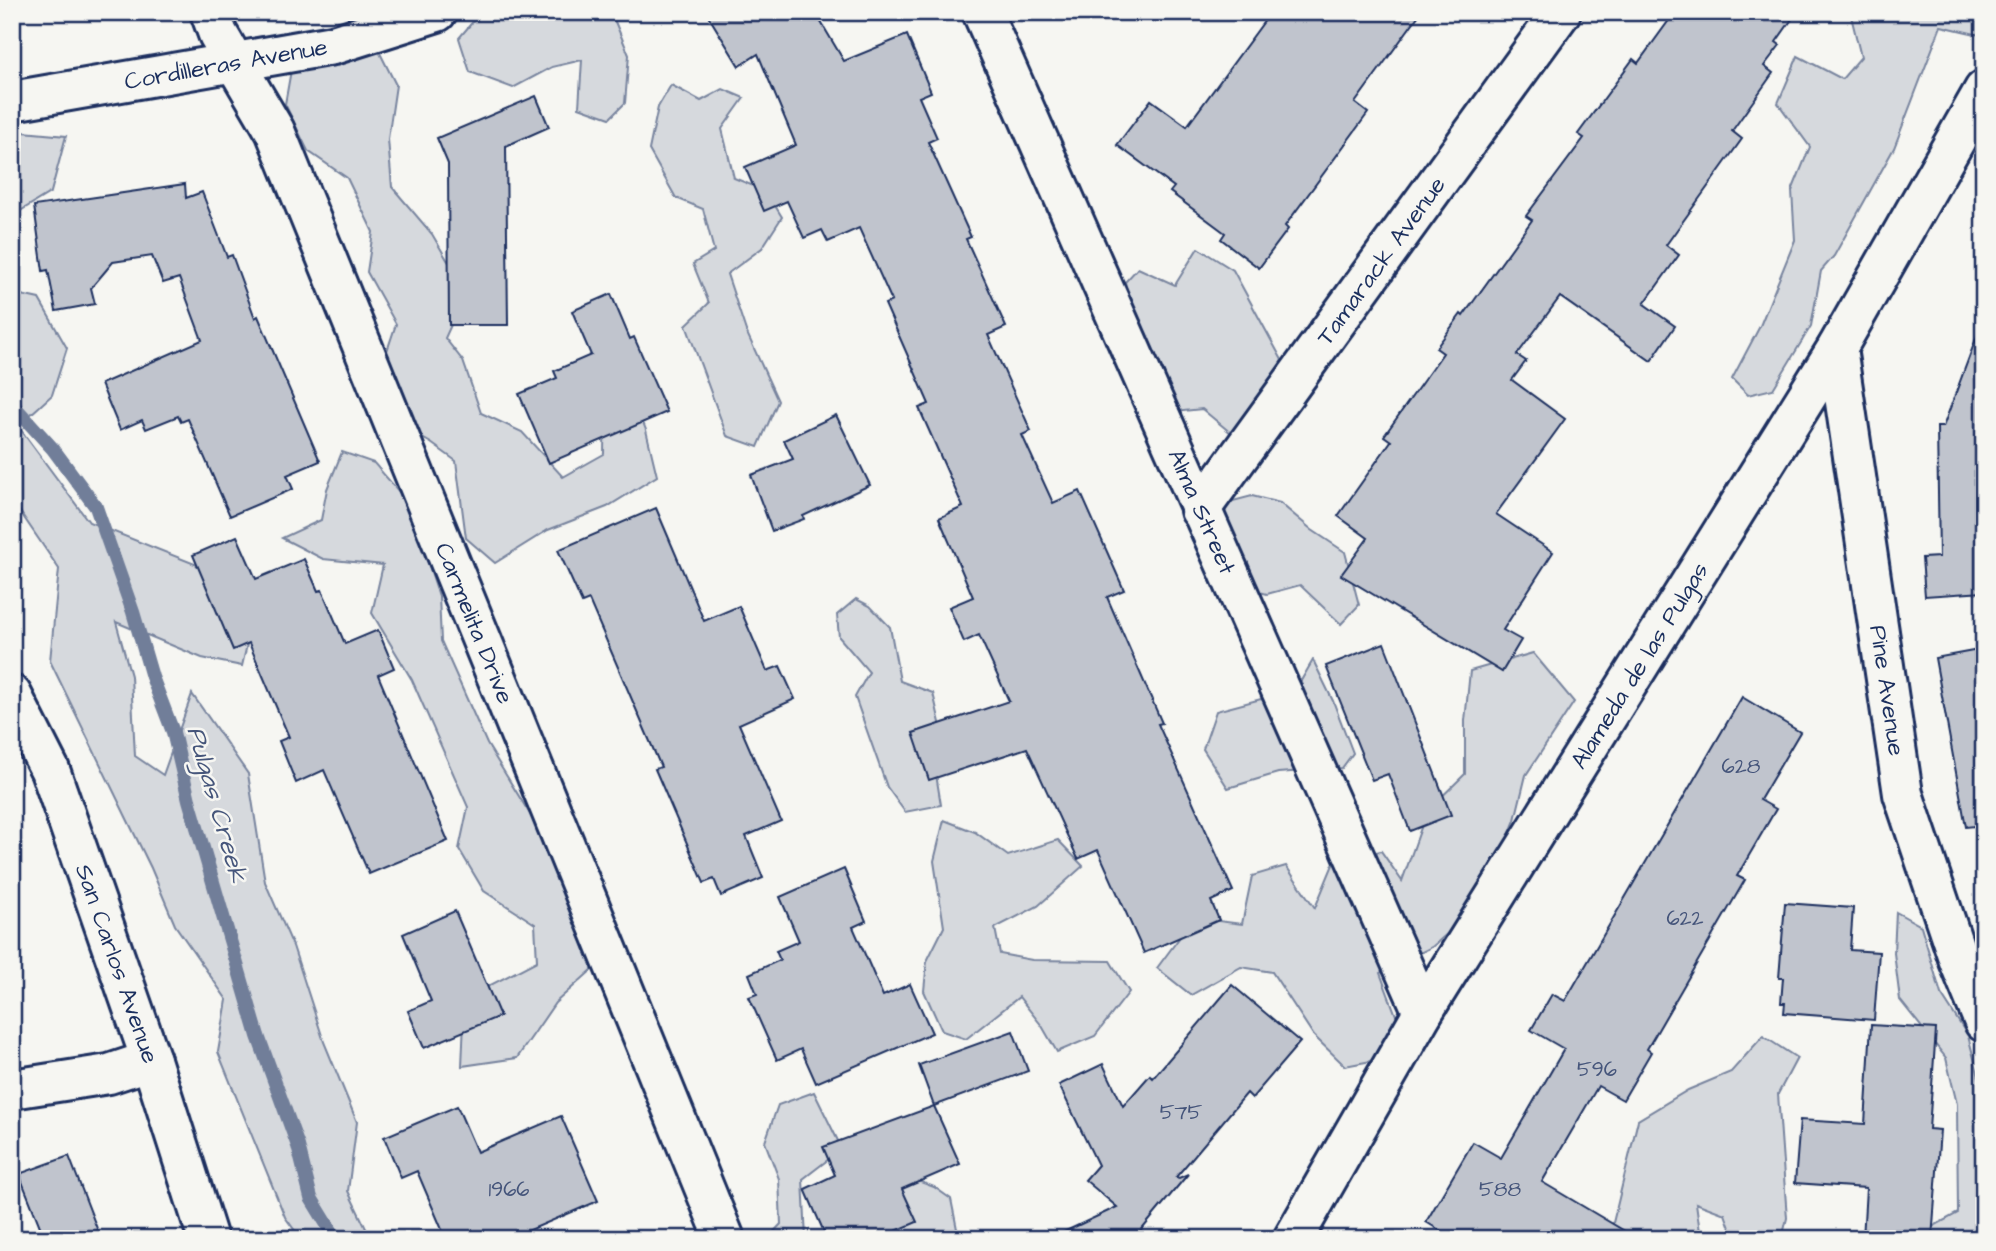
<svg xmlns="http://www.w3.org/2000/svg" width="1996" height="1251" font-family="'Architects Daughter',sans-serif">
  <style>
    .green { fill: #d6d9dd; stroke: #78849e; stroke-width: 2 }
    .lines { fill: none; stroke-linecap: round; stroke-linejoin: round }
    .stream { stroke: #717e99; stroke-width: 14 }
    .building { fill: #c0c4cd; stroke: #1b2f5e; stroke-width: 2 }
    .minor-casing { stroke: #1b2f5e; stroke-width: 44 }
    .secondary-casing { stroke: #1b2f5e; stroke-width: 44 }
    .minor { stroke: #f6f6f2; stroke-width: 38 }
    .secondary { stroke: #f6f6f2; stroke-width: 38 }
    .labels { text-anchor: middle; stroke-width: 5; stroke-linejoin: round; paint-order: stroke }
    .number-label { font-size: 21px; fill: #44547a }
    .street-label { font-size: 24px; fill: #1b2f5e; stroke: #f6f6f2 }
    .water-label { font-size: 26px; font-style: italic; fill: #46567b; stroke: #f6f6f2 }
  </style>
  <rect width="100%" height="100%" fill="#f6f6f2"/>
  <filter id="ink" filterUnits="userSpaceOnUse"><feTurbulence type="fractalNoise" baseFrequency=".0143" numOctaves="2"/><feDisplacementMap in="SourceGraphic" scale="14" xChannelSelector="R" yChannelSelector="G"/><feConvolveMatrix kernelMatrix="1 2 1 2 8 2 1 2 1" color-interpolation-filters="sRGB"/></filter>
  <g filter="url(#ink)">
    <g class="green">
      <polygon points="481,12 611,12 629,55 625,103 610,118 579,107 582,60 552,67 513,88 470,72 459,38"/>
      <polygon points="1850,12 1984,12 1984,36 1941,26 1894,148 1834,256 1821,271 1811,326 1773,389 1748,395 1732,379 1760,326 1795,240 1792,191 1810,147 1778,103 1798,56 1842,79 1861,57"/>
      <polygon points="376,45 396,85 388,139 392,187 432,234 466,292 445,338 463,361 481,413 522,432 563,477 604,454 605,387 630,389 646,430 657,476 607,507 548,530 495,563 466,538 456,461 431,443 371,409 382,366 396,324 367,272 373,232 347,178 308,151 285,104 291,70"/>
      <polygon points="671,85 701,101 723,89 744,98 722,129 734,178 766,191 782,217 762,248 727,274 746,331 778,401 758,447 727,436 686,325 709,303 693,264 714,251 703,209 676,198 649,150 658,107"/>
      <polygon points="12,131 66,136 51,192 12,216"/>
      <polygon points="1198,248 1233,270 1282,360 1237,438 1202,409 1165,413 1145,363 1125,282 1138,268 1175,285"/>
      <polygon points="12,293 39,299 67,348 52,395 18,426 89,522 220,574 250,632 242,666 202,658 116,622 131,676 135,756 163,775 192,694 248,774 265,882 293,946 324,1042 357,1122 348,1191 371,1239 301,1239 285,1217 218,1052 227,1000 175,925 151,868 50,661 59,569 12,500"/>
      <polygon points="342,452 374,463 408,502 439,596 441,641 487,744 547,842 593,969 555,1003 517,1058 462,1066 465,998 537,961 535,924 484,891 459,849 468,807 412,680 372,613 383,565 323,559 282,538 321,520 327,489"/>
      <polygon points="1252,496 1280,503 1312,530 1345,552 1359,605 1341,624 1300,585 1267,594 1224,582 1208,554 1229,502"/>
      <polygon points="856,599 870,606 890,627 900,681 933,693 941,727 934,762 941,805 905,812 887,787 855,697 869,672 839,637 837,615"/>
      <polygon points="1533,653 1574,702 1526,775 1515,820 1491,880 1465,918 1432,947 1380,973 1400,1026 1371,1061 1345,1066 1314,1036 1272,972 1241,967 1191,995 1157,968 1194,918 1242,924 1252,876 1286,866 1315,908 1334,862 1381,851 1402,881 1427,811 1465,774 1465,721 1470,671"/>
      <polygon points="1313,660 1333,701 1353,753 1342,768 1278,773 1228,788 1203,749 1216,711 1261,699 1298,706 1295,691"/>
      <polygon points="944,820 975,832 1008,856 1058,840 1083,866 1038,906 995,928 1000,954 1032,960 1110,961 1129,992 1095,1036 1057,1052 1042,1026 1019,997 966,1039 942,1031 924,991 927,961 944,927 934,861"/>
      <polygon points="1896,912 1921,926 1941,994 1968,1036 1983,1092 1984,1239 1920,1239 1921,1233 1958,1213 1957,1104 1946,1058 1900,1000 1894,953"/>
      <polygon points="1763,1036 1797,1058 1778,1094 1787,1218 1782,1239 1734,1239 1725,1214 1696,1203 1701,1239 1599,1239 1612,1227 1638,1120 1688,1090 1731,1072"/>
      <polygon points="814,1092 842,1149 803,1179 806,1239 767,1239 781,1224 779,1179 765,1142 778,1105"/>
      <polygon points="899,1174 934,1187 951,1199 959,1239 881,1239 872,1214"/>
    </g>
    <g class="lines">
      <polyline class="stream" points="12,404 53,449 96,507 133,612 152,677 173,732 189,800 258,1036 298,1146 311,1198 336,1239"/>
    </g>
    <g class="building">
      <polygon points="706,12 815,12 844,61 907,35 931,92 919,97 937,138 928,142 971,237 966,239 1006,327 988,335 1031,431 1022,435 1053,503 1080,491 1124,590 1107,597 1162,723 1158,724 1233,891 1211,901 1219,920 1144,953 1098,850 1078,859 1027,748 929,780 913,733 1009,701 979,635 964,642 949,607 973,597 939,518 963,507 919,408 929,404 885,304 892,301 859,228 828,242 822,230 804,238 787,201 764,211 745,167 796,145 758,54 739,66"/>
      <polygon points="1271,12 1421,12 1355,103 1368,113 1285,226 1288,229 1259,268 1221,239 1225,233 1170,192 1174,187 1117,145 1151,100 1187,126"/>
      <polygon points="1675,12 1797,12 1776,42 1780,45 1764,66 1773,73 1732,131 1742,139 1666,245 1679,255 1644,304 1675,326 1651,361 1560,297 1517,355 1526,361 1512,380 1565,419 1496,514 1553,552 1503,630 1521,640 1502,672 1341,575 1368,538 1338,516 1391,441 1384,436 1443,353 1436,348 1461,314 1463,316 1532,220 1526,216 1584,138 1578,134 1633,59 1638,63"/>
      <polygon points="536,96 549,127 506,146 508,325 449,325 448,164 437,138"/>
      <polygon points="185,184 186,198 202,192 227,257 232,255 255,318 258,316 320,461 287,475 293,489 230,516 188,419 181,422 178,416 146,429 142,420 120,430 101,384 202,340 179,278 163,283 152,256 113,262 91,288 95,304 56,311 48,270 43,271 34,206"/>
      <polygon points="611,294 630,339 634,337 667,412 549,463 519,394 557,378 554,371 591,355 572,311"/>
      <polygon points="1980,328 1984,329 1984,592 1925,596 1922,558 1939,557 1937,427 1943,427"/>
      <polygon points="836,415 870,485 803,516 804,519 772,531 751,475 793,459 784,440"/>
      <polygon points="656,508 704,621 739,606 767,671 780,666 795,699 739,724 781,821 746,836 763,878 721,896 714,879 704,883 655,769 661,767 589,600 582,603 558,550"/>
      <polygon points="237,536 256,579 304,559 318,591 322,590 345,644 378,630 394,668 378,675 448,841 369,874 324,770 296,783 279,741 289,737 249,643 233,650 193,555"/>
      <polygon points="1384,643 1451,815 1410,831 1388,774 1372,780 1326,666"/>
      <polygon points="1984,649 1984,825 1966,827 1935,658"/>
      <polygon points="1742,697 1800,732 1760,800 1776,809 1737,876 1745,880 1647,1049 1651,1052 1623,1100 1598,1086 1542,1182 1638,1239 1454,1239 1426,1222 1473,1142 1501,1158 1564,1049 1531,1030 1552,994 1565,1001"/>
      <polygon points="844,869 866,921 853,927 883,996 910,984 932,1033 816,1083 801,1049 777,1060 749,997 757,994 749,974 780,960 776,951 799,941 780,897"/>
      <polygon points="1785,903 1853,908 1850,950 1879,952 1874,1020 1784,1013 1785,1003 1781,1003 1783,978 1779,978"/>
      <polygon points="455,911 500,1016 424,1048 408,1011 431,1001 403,934"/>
      <polygon points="1232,985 1300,1042 1252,1098 1247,1093 1176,1177 1179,1178 1188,1174 1134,1239 1049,1239 1117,1207 1085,1180 1098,1165 1059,1085 1103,1064 1123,1106 1150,1075 1153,1078"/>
      <polygon points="1871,1025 1936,1029 1929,1129 1940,1130 1932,1239 1863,1239 1866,1188 1795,1183 1800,1120 1865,1124"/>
      <polygon points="1013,1031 1028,1071 934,1106 919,1065"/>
      <polygon points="457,1106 477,1152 561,1116 598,1201 509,1239 446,1239 417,1171 401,1178 384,1137"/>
      <polygon points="934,1106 960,1164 902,1189 917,1222 877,1239 827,1239 805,1189 835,1175 823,1147"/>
      <polygon points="69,1156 101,1239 45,1239 19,1174"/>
    </g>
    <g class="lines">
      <g class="minor-casing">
        <g id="minor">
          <path id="s1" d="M 210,12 L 218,34 L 275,131 L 725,1239"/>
          <path id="s2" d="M 982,12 L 1423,1012"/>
          <path id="s3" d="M 12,101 L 333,45 L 437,12"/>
          <path id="s4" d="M 1837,348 L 1903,794 L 1959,961 L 1984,1022"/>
          <path id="s5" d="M 1200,510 L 1561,12"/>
          <polyline points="12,1089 109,1074 151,1060"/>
        </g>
      </g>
      <g class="secondary-casing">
        <g id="secondary">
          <path id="s6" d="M 12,695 L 50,770 L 151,1060 L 208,1239"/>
          <path id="s7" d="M 1293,1239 L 1423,1012 L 1837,348 L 1984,90"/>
        </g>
      </g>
      <use href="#minor" class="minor"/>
      <use href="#secondary" class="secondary"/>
    </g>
  </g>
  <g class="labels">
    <g class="number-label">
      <text x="1741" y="773">628</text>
      <text x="1685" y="925">622</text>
      <text x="1597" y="1076">596</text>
      <text x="1181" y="1119">575</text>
      <text x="509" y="1196">1966</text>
      <text x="1500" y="1196">588</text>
    </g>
    <g class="street-label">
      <text dy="8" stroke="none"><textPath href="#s3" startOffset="217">Cordilleras Avenue</textPath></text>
      <text dy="8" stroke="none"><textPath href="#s5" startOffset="308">Tamarack Avenue</textPath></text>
      <text dy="8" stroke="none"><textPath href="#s2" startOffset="546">Alma Street</textPath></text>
      <text dy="8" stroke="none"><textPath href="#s1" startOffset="667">Carmelita Drive</textPath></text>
      <text dy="8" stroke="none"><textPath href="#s7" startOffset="670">Alameda de las Pulgas</textPath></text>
      <text dy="8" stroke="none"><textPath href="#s4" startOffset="346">Pine Avenue</textPath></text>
      <text dy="8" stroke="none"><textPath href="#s6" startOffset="289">San Carlos Avenue</textPath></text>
    </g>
    <g class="water-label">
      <text transform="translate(218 804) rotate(74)" y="9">Pulgas Creek</text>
    </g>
  </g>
  <rect width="1996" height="1251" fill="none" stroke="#f6f6f2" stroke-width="42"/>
  <rect x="21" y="21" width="1954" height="1209" fill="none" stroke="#1b2f5e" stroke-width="2.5" filter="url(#ink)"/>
</svg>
